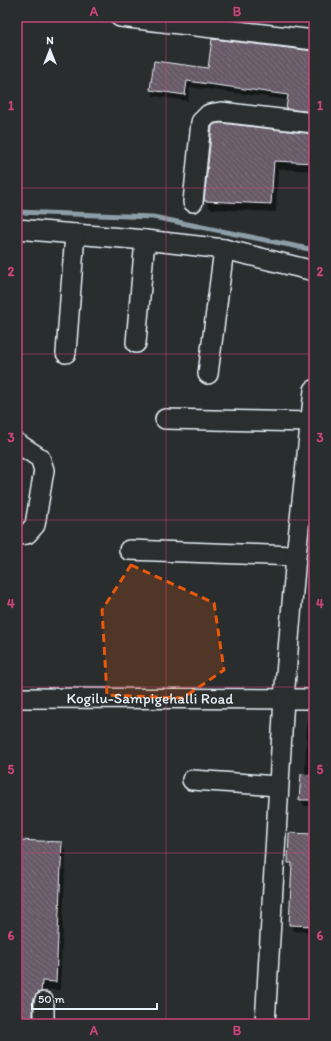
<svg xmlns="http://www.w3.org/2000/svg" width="331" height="1041" font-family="Itim,sans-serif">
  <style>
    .shadow { fill: #0007 }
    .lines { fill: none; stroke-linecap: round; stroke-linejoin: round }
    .stream { stroke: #8c9ea8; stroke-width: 5 }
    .building { fill: url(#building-back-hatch); stroke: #e8f1f8 }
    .minor-casing { stroke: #e8f1f8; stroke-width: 22 }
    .minor { stroke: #2a2d2e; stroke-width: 19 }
    .marked { fill: #e8590c; fill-opacity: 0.2; stroke: #e8590c; stroke-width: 3; stroke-dasharray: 8 5; stroke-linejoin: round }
    .grid { fill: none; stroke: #ca437a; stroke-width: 1; stroke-opacity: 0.55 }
    .labels { text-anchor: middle; stroke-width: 3; stroke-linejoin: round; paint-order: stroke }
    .street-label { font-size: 15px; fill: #e8f1f8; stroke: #2a2d2e }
    .neatline { fill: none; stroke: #ca437a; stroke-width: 1.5 }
    .grid-label { font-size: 13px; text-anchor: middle; font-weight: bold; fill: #ca437a }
  </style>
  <defs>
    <pattern id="building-back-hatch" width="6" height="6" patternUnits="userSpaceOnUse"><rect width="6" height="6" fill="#685a68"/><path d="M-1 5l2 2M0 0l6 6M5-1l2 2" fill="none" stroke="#7e727e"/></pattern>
  </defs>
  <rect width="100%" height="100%" fill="#2a2d2e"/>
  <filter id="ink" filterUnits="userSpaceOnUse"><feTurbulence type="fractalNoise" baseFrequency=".025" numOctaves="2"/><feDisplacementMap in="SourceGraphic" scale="8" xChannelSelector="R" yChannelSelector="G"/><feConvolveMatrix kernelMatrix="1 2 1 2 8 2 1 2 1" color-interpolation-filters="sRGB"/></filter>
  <g filter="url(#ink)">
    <g class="shadow">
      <polygon points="266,17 314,17 314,23"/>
      <polygon points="314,52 314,117 291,114 287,108 288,100 190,87 188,101 154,96 151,90 155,62 209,69"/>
      <polygon points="314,135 314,171 278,169 276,212 210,209 205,200"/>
      <polygon points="307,719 314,720 314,806 304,806 300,799 305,775"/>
      <polygon points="314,835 314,932 294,931 290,925 293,869 289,863"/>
      <polygon points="17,841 61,843 66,851 60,990 46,990 46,1000 37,1024 17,1024"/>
    </g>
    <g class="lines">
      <polyline class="stream" points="17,212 153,217 314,250"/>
    </g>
    <g class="building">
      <polygon points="212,39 314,51 314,112 286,109 288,95 187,81 185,95 150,90 154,61 208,68"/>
      <polygon points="221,123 314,134 314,163 274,161 271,204 204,201 212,127 214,124"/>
      <polygon points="301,774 314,775 314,800 299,800"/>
      <polygon points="289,833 314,834 314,926 289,925 292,863 288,863"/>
      <polygon points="17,840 62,842 56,982 42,981 41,992 38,993 35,996 33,1002 33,1024 17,1024"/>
    </g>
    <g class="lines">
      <g class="minor-casing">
        <g id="minor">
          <polyline points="120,17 314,40"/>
          <polyline points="193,202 201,122 209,114 221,112 314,123"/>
          <polyline points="17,229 145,240 224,249 314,271"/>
          <polyline points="136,343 145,240"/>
          <polyline points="66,353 75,234"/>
          <polyline points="208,374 224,249"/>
          <polyline points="165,419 311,422"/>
          <polyline points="17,443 40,458 44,470 35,525 27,534 17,535"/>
          <polyline points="129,550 296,556"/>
          <path id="s1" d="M 17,698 L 314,699"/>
          <polyline points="192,780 278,786"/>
          <polyline points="44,1002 44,1024"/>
          <polyline points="265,1024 284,698 296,556 314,390"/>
        </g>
      </g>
      <use href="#minor" class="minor"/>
    </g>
  </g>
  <path class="marked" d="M 131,565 L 214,603 L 224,670 L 183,698 L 107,695 L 102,610 Z"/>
  <path class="grid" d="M 166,17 L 166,1024M 17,188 L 314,188M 17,354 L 314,354M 17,520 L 314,520M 17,687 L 314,687M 17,853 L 314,853"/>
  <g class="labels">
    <g class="street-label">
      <text dy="5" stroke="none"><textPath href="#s1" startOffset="133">Kogilu-Sampigehalli Road</textPath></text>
    </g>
  </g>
  <rect width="331" height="1041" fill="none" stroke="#2a2d2e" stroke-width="44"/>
  <g transform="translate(50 50)" stroke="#2a2d2e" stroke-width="3" paint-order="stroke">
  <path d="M0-3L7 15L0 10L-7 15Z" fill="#e8f1f8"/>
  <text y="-6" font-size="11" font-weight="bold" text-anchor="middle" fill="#e8f1f8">N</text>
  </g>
  <path d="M32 1003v6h125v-6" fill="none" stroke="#e8f1f8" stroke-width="2"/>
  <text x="38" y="1003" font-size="12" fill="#e8f1f8" stroke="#2a2d2e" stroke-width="3" paint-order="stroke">50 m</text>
  <rect x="22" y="22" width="287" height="997" class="neatline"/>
  <g class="grid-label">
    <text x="94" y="16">A</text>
    <text x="237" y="16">B</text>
    <text x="11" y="110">1</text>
    <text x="320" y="110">1</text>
    <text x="11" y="276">2</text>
    <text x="320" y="276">2</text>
    <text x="11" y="442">3</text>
    <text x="320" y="442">3</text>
    <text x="11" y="608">4</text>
    <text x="320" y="608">4</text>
    <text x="11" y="774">5</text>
    <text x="320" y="774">5</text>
    <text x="11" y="940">6</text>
    <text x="320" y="940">6</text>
    <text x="94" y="1035">A</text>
    <text x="237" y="1035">B</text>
  </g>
</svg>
